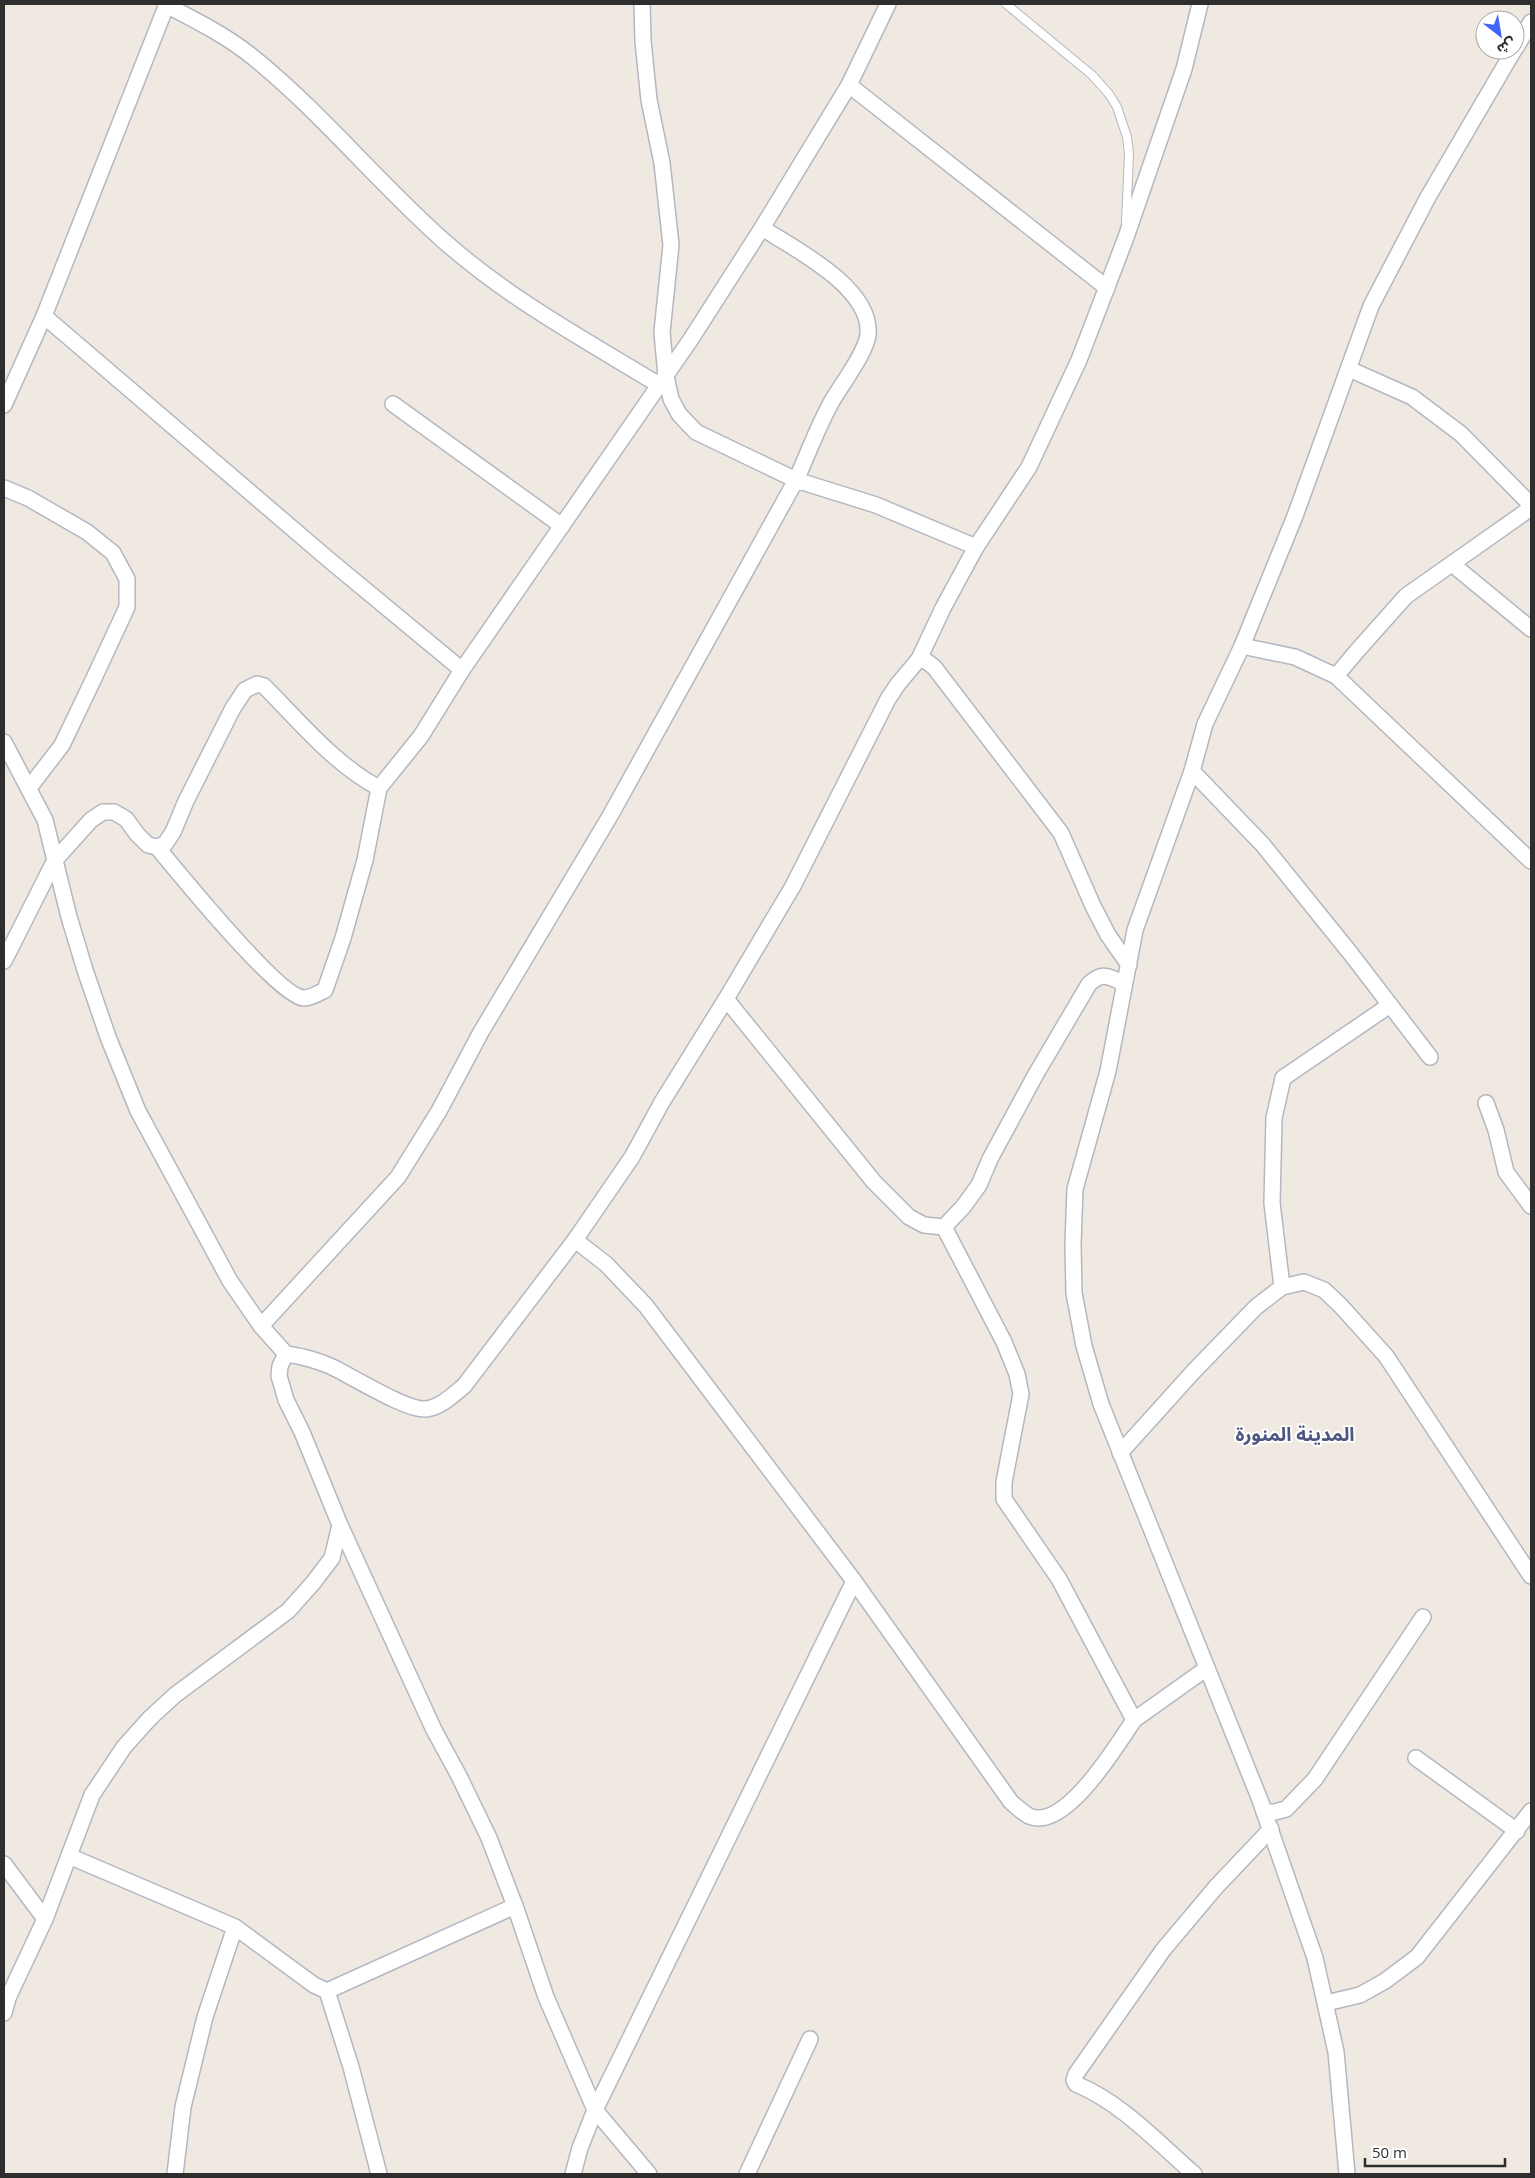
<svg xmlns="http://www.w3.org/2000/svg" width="1535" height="2178" font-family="'Open Sans','Noto Sans Arabic',sans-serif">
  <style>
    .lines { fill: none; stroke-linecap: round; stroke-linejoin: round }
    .lane-casing { stroke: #b4b7c1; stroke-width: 10 }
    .street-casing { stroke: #b4b7c1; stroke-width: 18 }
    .lane { stroke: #fff; stroke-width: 8 }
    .street { stroke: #fff; stroke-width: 15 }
    .labels { text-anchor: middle; stroke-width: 4; stroke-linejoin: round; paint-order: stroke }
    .neighbourhood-label { font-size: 19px; font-weight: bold; fill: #4d5680; stroke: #fff }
  </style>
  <rect width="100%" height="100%" fill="#efe9e1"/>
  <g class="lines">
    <g class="lane-casing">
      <polyline id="lane" points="1006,4 1092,75 1109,94 1117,107 1127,137 1129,154 1126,223"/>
    </g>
    <g class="street-casing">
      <g id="street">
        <path d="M 642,4 L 643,41 L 649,100 L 662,163 L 671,245 L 662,332 L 666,376 L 671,399 L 679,414 L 696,432 L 796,480 C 808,454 818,426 832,401 C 842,384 867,351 868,334 C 872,288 795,249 762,228"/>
        <polyline points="888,4 849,85 1107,288"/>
        <path d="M 166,5 C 197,21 227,36 254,58 C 323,114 379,184 445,242 C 511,300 585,340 659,385"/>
        <polyline points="1515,49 1531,22"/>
        <polyline points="44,316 328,559 462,670"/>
        <polyline points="1349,369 1412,397 1461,434 1531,505"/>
        <polyline points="393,404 562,526"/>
        <polyline points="4,405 44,316 167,4"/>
        <polyline points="4,488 28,498 87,532 113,553 127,579 127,607 95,676 62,745 29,788"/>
        <polyline points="976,547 1029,467 1079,360 1125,240 1184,69 1200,4"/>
        <polyline points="1452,564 1531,629"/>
        <polyline points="1242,646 1295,516 1371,306 1428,197 1514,50"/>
        <polyline points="919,659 926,661 934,667 1061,833 1093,906 1108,935 1129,965"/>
        <polyline points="1336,676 1357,651 1406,596 1531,508"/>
        <polyline points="4,742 45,820 69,917 85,970 108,1037 138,1111 230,1281 261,1326 286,1354 280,1366 279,1376 286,1400 302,1432 340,1525 332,1558 313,1583 288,1611 175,1695 150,1718 124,1747 92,1795 45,1919 8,1998 4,2013"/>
        <polyline points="1192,771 1263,845 1351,954 1430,1057"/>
        <path d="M 157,847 C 177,871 279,997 304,998 C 311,998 319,993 325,990 L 343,938 L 365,860 L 379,788"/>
        <path d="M 4,961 L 55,860 L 91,820 L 103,812 L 114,812 L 126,819 L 137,834 L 148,845 L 157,847 L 165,844 L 173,832 L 186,801 L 233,708 L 245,690 L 257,684 L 264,686 C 300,722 334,764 379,788 L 421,736 L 462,670 L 691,339 L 762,228 L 849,85"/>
        <path d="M 726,999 L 874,1182 L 909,1217 L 924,1225 L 944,1227 L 963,1207 L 979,1185 L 990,1159 L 1036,1074 L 1089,984 C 1103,971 1108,977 1124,983"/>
        <polyline points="1486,1103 1496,1130 1506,1172 1531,1206"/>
        <polyline points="944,1227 1004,1342 1017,1374 1021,1394 1004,1482 1004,1499 1059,1579 1134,1720 1207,1668"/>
        <path d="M 575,1240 L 606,1264 L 646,1306 L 854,1581 L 1011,1802 C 1016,1806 1023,1813 1029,1816 C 1065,1832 1117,1745 1134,1720"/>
        <polyline points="1282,1287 1272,1203 1274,1118 1283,1078 1390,1005"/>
        <path d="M 261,1326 L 398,1177 L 439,1111 L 481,1032 L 610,816 L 796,480 L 876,505 L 976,547 L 943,608 L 919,659 L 898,684 L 888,699 L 793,886 L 726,999 L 662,1102 L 632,1157 L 575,1240 L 464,1386 C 453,1395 440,1408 425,1409 C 405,1410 350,1375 330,1366 C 316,1360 301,1356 286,1354"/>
        <polyline points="1120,1453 1193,1372 1256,1307 1282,1287 1304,1282 1324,1290 1340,1305 1386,1356 1531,1576"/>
        <polyline points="340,1525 434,1730 459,1776 489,1838 515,1906 546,1997 595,2110 649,2174"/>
        <polyline points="1416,1758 1517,1831"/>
        <polyline points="1264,1812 1275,1812 1286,1809 1315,1779 1423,1617"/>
        <polyline points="69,1856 235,1927"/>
        <polyline points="4,1864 45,1919"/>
        <polyline points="327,1991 351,2067 379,2174"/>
        <polyline points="1326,2003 1360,1995 1385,1981 1417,1957 1531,1811"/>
        <polyline points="175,2174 183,2107 205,2017 235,1927 314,1985 327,1991 515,1906"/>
        <polyline points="573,2174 580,2148 595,2110 854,1581"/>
        <polyline points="747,2174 810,2039"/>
        <path d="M 1194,2174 C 1157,2142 1122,2103 1076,2084 L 1074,2080 L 1076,2074 L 1163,1950 L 1216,1887 L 1271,1829"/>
        <polyline points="1347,2174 1336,2052 1315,1958 1260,1800 1101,1404 1084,1346 1074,1293 1073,1244 1075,1189 1108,1071 1135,930 1192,771 1205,724 1242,646 1295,657 1336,676 1531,861"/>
      </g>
    </g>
    <use href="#lane" class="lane"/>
    <use href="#street" class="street"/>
  </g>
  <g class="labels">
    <g class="neighbourhood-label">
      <text x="1295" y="1441">المدينة المنورة</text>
    </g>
  </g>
  <rect width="1535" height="2178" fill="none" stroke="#2e2e2e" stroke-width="10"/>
  <g transform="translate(1500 35) rotate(149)"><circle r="24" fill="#ffffff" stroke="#ababab"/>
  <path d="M0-4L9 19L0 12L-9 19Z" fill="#4264fb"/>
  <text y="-8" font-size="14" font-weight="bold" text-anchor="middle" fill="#2e2e2e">ش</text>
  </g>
  <path d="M1365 2158v8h140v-8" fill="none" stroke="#2e2e2e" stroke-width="2.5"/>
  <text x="1372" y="2158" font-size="15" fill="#2e2e2e" stroke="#ffffff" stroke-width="4" paint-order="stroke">50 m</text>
</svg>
